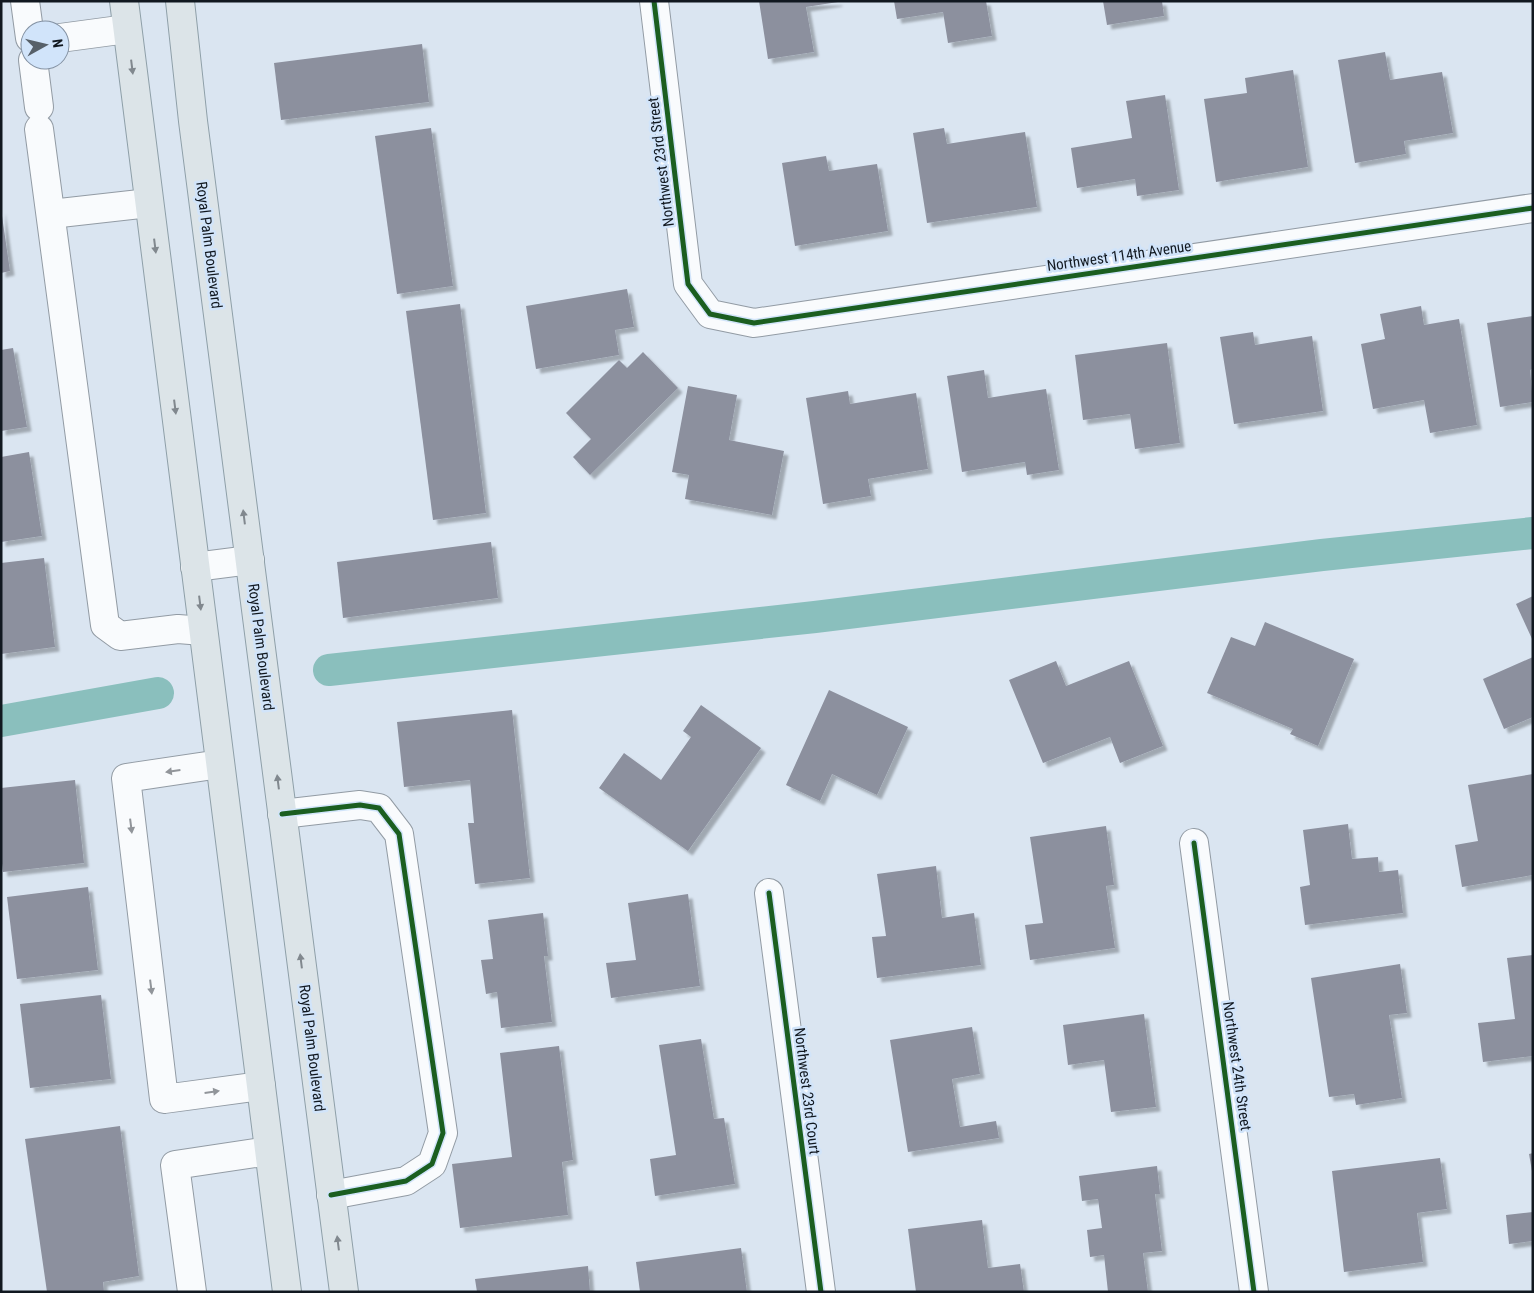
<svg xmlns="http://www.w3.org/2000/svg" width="1534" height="1293" font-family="'Roboto Condensed',sans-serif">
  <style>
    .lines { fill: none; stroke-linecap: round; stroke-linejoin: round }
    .canal { stroke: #8abfbd; stroke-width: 32 }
    .building { fill: #8c909e; filter: url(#shadow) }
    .minor-casing { stroke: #929ba4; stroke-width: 30 }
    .major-casing { stroke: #8e9fa8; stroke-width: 30 }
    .minor { stroke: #f9fbfd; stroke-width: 28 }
    .major { stroke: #dce4e8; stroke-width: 28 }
    .cycleway-casing { stroke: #d1e4fa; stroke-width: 8 }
    .cycleway { stroke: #1b5e20; stroke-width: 5 }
    .oneway { fill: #81888e }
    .oneway2 { fill: #91959a }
    .labels { text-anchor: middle; stroke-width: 5; stroke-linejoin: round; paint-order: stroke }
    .street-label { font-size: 15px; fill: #111820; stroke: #d1e4fa }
  </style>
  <defs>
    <filter id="shadow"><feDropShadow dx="4.5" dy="4.5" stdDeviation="1" flood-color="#0004"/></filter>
  </defs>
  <rect width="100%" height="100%" fill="#dae5f1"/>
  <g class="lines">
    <g class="canal">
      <polyline points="329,670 815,617 1322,555 1533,533"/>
      <polyline points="1,721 158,693"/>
    </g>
  </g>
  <g class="building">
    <polygon points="759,1 838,1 838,2 806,7 814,52 768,59"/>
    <polygon points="894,1 986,1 992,36 948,43 943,12 897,19"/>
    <polygon points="1103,1 1162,1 1164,16 1107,25"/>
    <polygon points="422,44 429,102 281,120 274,63"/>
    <polygon points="1385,52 1390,80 1442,72 1453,133 1404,141 1406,154 1355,163 1338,60"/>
    <polygon points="1293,70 1308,167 1216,182 1204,99 1247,93 1245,78"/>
    <polygon points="1165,95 1179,190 1137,196 1135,179 1077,188 1071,148 1132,138 1126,101"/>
    <polygon points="431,128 453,286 397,294 375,136"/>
    <polygon points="944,128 947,144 1025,132 1037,207 927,223 913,133"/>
    <polygon points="826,156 829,171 877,164 888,231 795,246 782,163"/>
    <polygon points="1,209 10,271 1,273"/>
    <polygon points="627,289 634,327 615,330 619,355 536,369 526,306"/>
    <polygon points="460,304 486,513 433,520 406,311"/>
    <polygon points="1421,306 1424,325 1459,319 1477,425 1430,433 1424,400 1373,409 1361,344 1385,339 1380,314"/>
    <polygon points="1533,316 1533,369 1530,370 1533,402 1500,407 1487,323"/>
    <polygon points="1253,332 1255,345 1312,336 1323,411 1234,424 1220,337"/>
    <polygon points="1167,343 1180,443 1135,449 1130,414 1083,420 1075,355"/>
    <polygon points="13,348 27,427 1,431 1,350"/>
    <polygon points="643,352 678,388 590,475 573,457 591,439 566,413 619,360 627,368"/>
    <polygon points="984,370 988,398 1046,389 1059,470 1027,475 1025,462 962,472 947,376"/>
    <polygon points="688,386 737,395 729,440 784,451 772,515 685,499 689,475 672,472"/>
    <polygon points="848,391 850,404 916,393 928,469 868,479 871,496 823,504 806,398"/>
    <polygon points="29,452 42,536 1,542 1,457"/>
    <polygon points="491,542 498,598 343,618 337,562"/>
    <polygon points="44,558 55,647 1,654 1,563"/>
    <polygon points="1533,596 1533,641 1516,604"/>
    <polygon points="1265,622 1354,659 1318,746 1290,734 1293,729 1207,693 1231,637 1255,646"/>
    <polygon points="1533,657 1533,717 1504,729 1483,679"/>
    <polygon points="1056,661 1066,686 1129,661 1163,746 1120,763 1110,737 1043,763 1009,680"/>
    <polygon points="829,690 908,727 877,795 832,774 820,801 786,785"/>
    <polygon points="701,705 761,748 688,851 599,788 624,753 661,780 691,737 683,731"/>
    <polygon points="512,710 530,878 475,884 468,823 474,823 470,780 404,787 397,722"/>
    <polygon points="1533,774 1533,875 1462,887 1455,845 1478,841 1468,785"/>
    <polygon points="75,780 84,863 3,872 1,855 1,788"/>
    <polygon points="1348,824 1352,859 1378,857 1379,872 1398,870 1403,913 1305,925 1300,887 1310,885 1303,830"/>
    <polygon points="1106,826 1114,885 1106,886 1115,948 1030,960 1025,925 1043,923 1030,837"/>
    <polygon points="936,866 942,918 974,913 981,965 877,978 872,937 886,936 877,874"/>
    <polygon points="88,887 98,970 17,979 7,897"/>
    <polygon points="688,894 700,986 611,998 606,963 636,960 628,903"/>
    <polygon points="543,913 548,956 544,956 552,1022 501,1028 497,992 486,994 481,960 493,959 488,920"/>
    <polygon points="1533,955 1533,1056 1483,1062 1478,1023 1515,1019 1507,958"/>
    <polygon points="1400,964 1407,1013 1389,1015 1402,1098 1356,1105 1354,1094 1329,1097 1311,978"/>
    <polygon points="101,995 111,1079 30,1088 20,1004"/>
    <polygon points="1144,1014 1156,1107 1111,1112 1104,1060 1068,1065 1063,1025"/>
    <polygon points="972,1027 980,1074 952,1079 960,1127 996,1121 999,1138 908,1152 890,1040"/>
    <polygon points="701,1039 714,1119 724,1118 735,1184 655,1196 650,1159 676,1155 659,1045"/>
    <polygon points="559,1046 573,1160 562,1162 568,1215 460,1228 452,1164 512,1157 500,1053"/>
    <polygon points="120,1126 139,1276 103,1282 104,1292 47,1292 25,1139"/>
    <polygon points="1533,1153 1533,1171 1532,1171 1529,1154"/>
    <polygon points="1440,1158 1447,1209 1417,1213 1423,1262 1344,1272 1332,1171"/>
    <polygon points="1157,1166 1160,1194 1155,1194 1162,1251 1143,1253 1148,1292 1108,1292 1104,1255 1090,1257 1087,1230 1102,1228 1098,1199 1082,1201 1079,1176"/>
    <polygon points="1533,1212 1533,1241 1509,1244 1506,1215"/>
    <polygon points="982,1220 988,1268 1020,1264 1024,1292 916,1292 908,1229"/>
    <polygon points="741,1248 747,1292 640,1292 636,1262"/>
    <polygon points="588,1266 590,1292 477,1292 475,1279"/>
  </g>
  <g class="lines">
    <g class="minor-casing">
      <g id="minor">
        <polyline points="25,1 30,38"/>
        <polyline points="654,1 688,284 710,314 754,323 1533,208"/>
        <polyline points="60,38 127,29"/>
        <polyline points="33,60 39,107"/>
        <polyline points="39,129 105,625 120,636 178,629 203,631"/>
        <polyline points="51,214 149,203"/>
        <polyline points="195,567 250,560"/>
        <polyline points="220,764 126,778 164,1099 261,1086"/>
        <polyline points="282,814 360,805 379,808 399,834 443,1133 432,1164 406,1181 331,1195"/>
        <polyline points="1194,843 1254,1292"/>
        <polyline points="769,893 821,1292"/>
        <polyline points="192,1292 175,1165 269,1151"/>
      </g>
    </g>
    <g class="major-casing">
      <g id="major">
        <polyline points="124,1 287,1292"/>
        <polyline points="180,1 193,121 344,1292"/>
      </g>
    </g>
    <use href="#minor" class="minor"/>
    <use href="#major" class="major"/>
    <g class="cycleway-casing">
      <g id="cycleway">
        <polyline points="654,1 688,284 710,314 754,323 1533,208"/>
        <polyline points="282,814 360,805 379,808 399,834 443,1133 432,1164 406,1181 331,1195"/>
        <polyline points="1194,843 1254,1292"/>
        <polyline points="769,893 821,1292"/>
      </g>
    </g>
    <use href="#cycleway" class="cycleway"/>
  </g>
  <defs><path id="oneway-solid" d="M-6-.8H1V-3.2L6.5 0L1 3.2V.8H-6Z" transform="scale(1.25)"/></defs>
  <g class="oneway">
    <use href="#oneway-solid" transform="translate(132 67) rotate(83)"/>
    <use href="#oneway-solid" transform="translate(155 246) rotate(83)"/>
    <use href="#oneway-solid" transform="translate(175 407) rotate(83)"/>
    <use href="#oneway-solid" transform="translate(244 517) rotate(-97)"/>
    <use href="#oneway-solid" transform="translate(200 603) rotate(83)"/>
    <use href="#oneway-solid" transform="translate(278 782) rotate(-97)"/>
    <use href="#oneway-solid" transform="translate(301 961) rotate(-97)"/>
    <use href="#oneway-solid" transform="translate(338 1243) rotate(-97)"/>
  </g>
  <g class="oneway2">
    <use href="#oneway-solid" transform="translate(173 771) rotate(172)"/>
    <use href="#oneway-solid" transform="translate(131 826) rotate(83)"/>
    <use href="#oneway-solid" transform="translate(151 987) rotate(83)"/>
    <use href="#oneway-solid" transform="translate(212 1092) rotate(-8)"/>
  </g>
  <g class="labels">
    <g class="street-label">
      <text transform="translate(661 162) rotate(-97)" y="5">Northwest 23rd Street</text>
      <text transform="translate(209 245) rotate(83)" y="5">Royal Palm Boulevard</text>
      <text transform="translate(1119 256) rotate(-8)" y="5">Northwest 114th Avenue</text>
      <text transform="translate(261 647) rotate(83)" y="5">Royal Palm Boulevard</text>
      <text transform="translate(312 1048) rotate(83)" y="5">Royal Palm Boulevard</text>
      <text transform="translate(1237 1066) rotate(82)" y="5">Northwest 24th Street</text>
      <text transform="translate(807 1091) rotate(83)" y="5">Northwest 23rd Court</text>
    </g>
  </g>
  <rect width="1534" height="1293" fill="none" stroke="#111820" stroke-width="5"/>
  <g transform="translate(45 45) rotate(82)"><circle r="24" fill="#d1e4fa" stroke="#8492a3"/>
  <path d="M0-4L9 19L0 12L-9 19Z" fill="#576069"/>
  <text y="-8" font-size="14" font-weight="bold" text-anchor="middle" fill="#111820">N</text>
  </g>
</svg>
